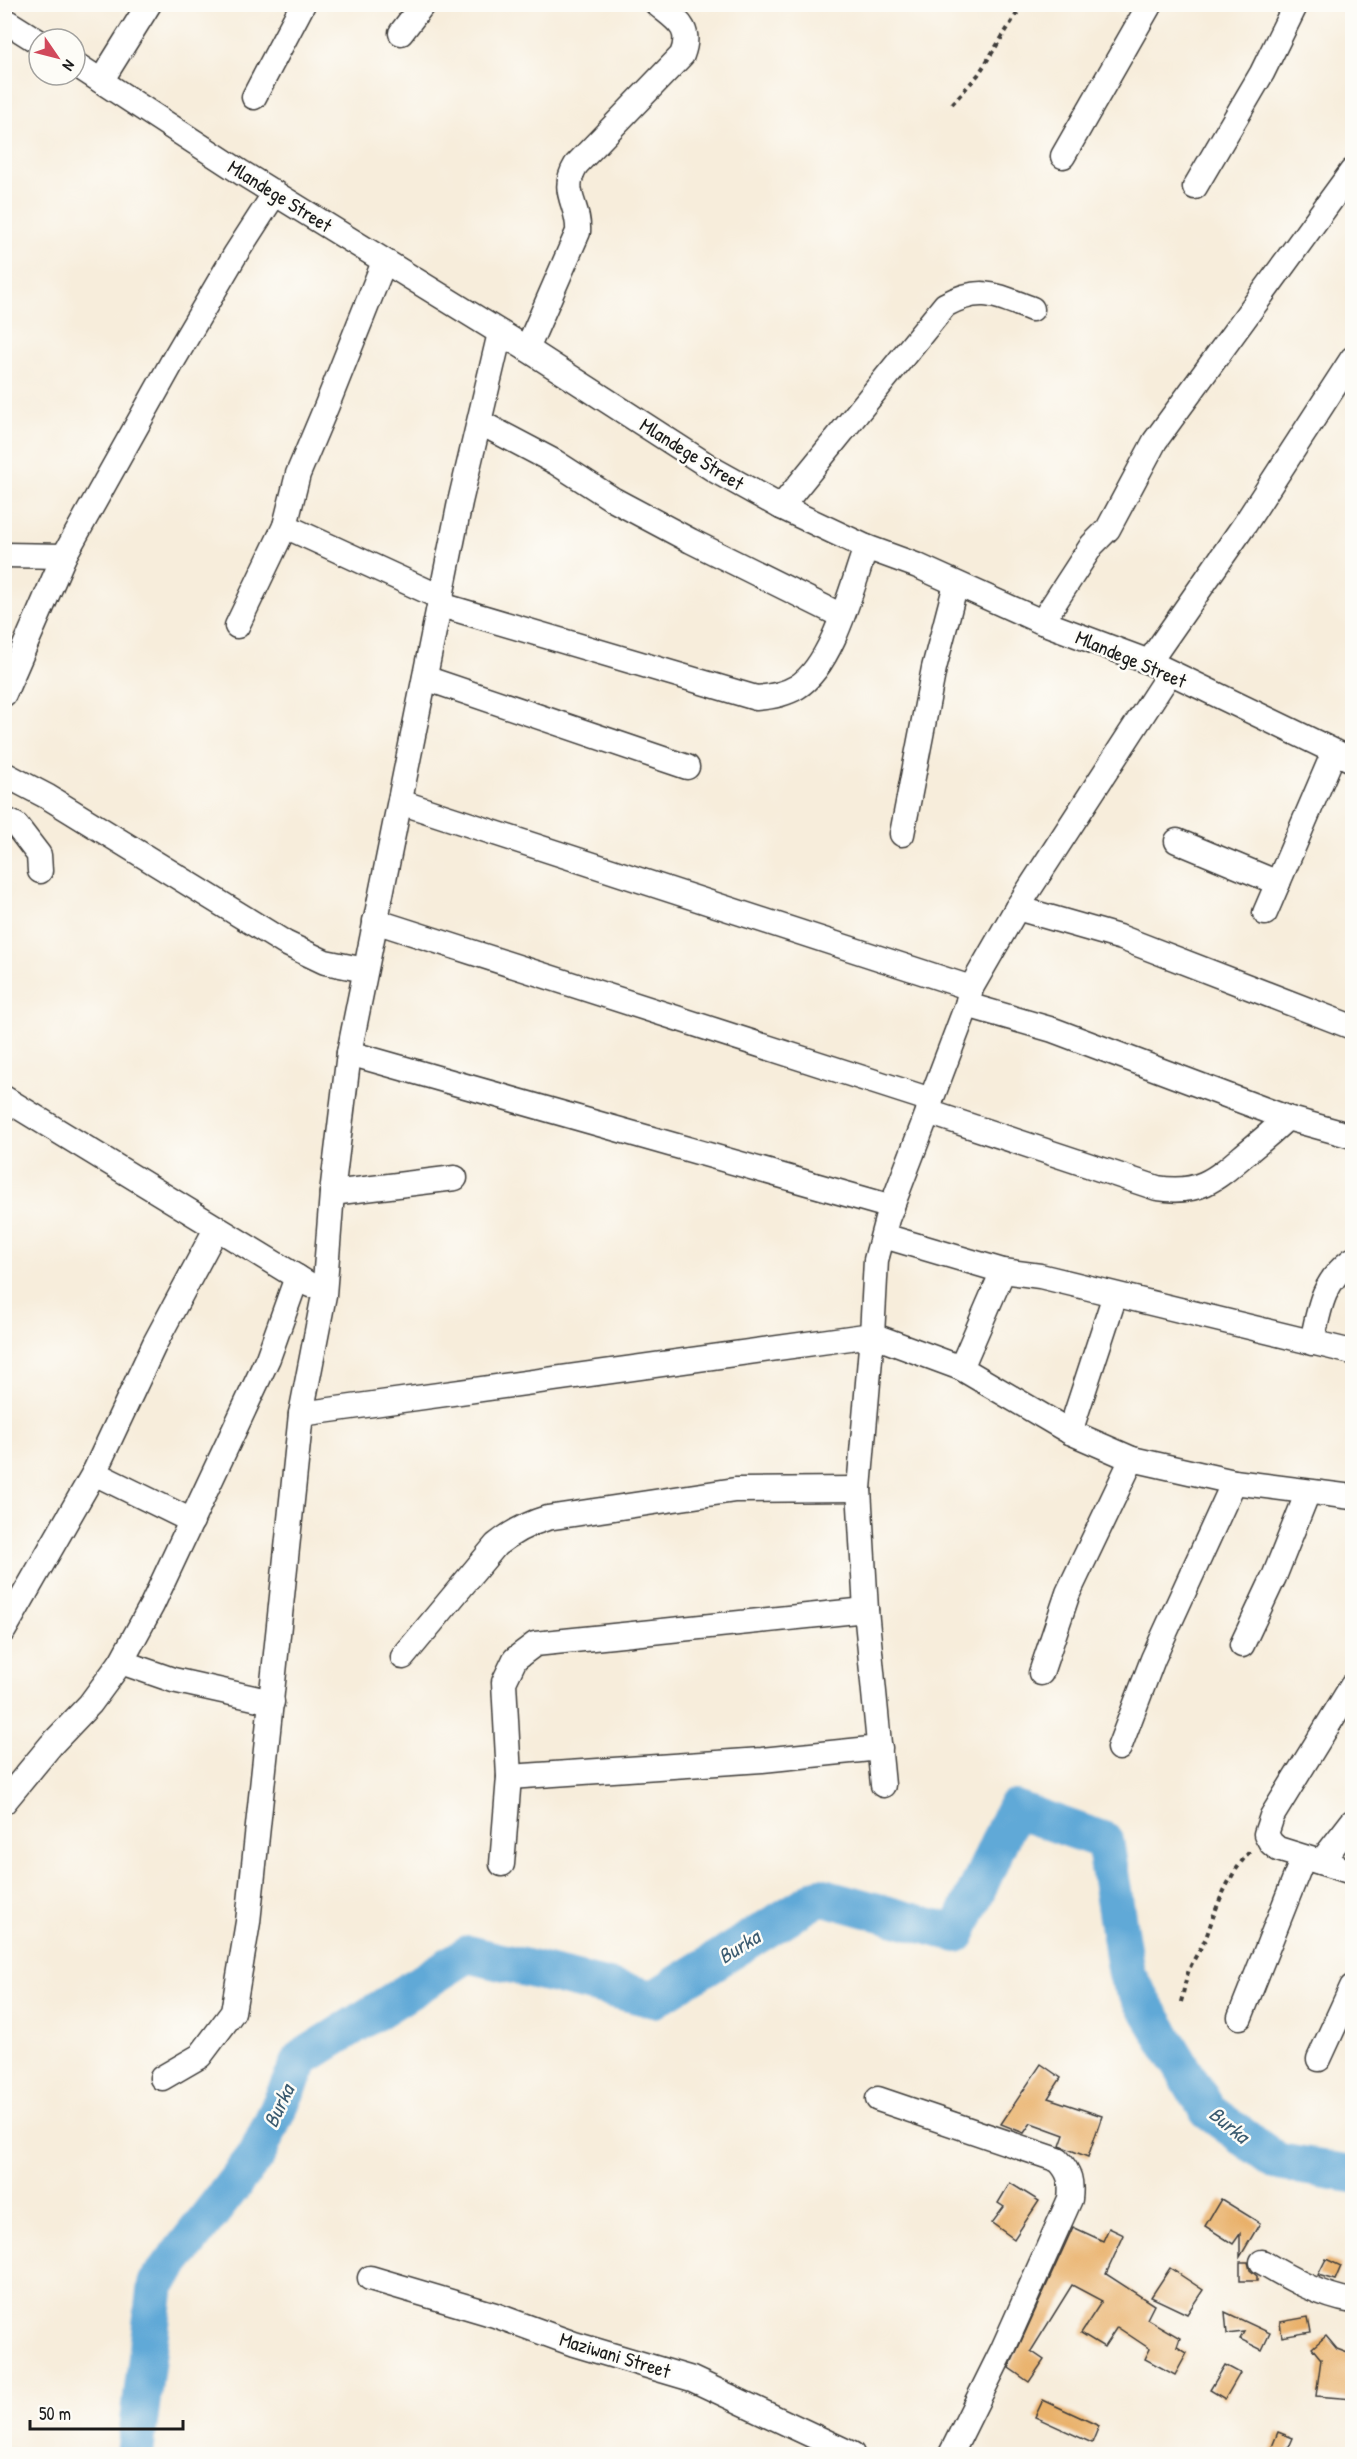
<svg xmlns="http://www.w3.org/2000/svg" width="1357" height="2459" font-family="'Patrick Hand',sans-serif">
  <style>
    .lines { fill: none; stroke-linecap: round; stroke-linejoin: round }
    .river { stroke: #60a9d7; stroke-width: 38 }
    .building { fill: #e9b16a }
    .street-casing { stroke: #3d3b39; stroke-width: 27 }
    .path { stroke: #3d3b39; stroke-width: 4; stroke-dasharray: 4.5 4.5; stroke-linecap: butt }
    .street { stroke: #fff; stroke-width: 24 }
    .labels { text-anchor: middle; stroke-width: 5; stroke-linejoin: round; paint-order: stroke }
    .street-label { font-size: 20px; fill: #1c1c1c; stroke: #fdfcf7 }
    .water-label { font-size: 21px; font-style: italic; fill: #3b5b70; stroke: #fdfcf7 }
  </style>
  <rect width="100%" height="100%" fill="#fdfcf7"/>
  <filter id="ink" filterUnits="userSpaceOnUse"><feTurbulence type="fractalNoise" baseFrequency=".0167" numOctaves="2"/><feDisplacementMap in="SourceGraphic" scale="12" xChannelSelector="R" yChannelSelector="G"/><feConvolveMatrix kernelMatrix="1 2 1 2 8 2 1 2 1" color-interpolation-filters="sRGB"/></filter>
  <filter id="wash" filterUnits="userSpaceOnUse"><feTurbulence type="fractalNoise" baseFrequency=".008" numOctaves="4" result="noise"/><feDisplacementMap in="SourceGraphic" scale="24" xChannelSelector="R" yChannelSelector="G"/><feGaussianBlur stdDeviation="1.35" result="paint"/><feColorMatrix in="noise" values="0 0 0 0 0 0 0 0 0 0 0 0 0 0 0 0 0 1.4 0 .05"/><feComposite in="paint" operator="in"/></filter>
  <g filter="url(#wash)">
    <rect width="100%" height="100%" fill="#f7eddb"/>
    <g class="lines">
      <polyline class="river" points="135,2454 156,2284 257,2154 302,2058 468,1954 654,1999 820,1896 957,1934 1014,1809 1105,1841 1126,1974 1208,2111 1278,2162 1352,2174"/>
    </g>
    <g id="blocks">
      <g class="building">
        <polygon points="1041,2064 1061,2078 1048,2098 1102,2116 1088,2157 1060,2146 1064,2135 1031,2123 1024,2133 1001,2124"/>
        <polygon points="1010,2183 1039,2201 1014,2239 992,2223 1004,2207 998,2203"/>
        <polygon points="1221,2199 1260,2223 1240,2257 1240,2234 1233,2244 1205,2226"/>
        <polygon points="1073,2227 1103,2241 1109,2228 1124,2235 1106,2274 1154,2305 1147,2319 1180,2338 1177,2347 1187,2353 1175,2375 1145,2359 1150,2349 1117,2327 1104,2347 1081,2333 1102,2301 1072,2285 1031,2351 1044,2360 1029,2382 1009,2368"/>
        <polygon points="1326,2259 1341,2266 1335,2280 1318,2275"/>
        <polygon points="1240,2262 1248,2262 1250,2270 1257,2276 1257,2281 1240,2281"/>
        <polygon points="1170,2268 1203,2290 1187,2314 1151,2297"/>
        <polygon points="1225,2312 1270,2333 1262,2350 1240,2339 1244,2332 1227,2334"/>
        <polygon points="1308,2317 1311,2332 1282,2337 1280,2322"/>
        <polygon points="1326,2336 1337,2349 1353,2355 1353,2399 1316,2396 1321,2359 1312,2348"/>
        <polygon points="1225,2365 1240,2373 1225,2399 1210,2390"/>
        <polygon points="1043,2400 1099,2426 1092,2443 1035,2417"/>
        <polygon points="1278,2432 1293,2438 1286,2454 1269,2454"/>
      </g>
    </g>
  </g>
  <g filter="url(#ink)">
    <use href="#blocks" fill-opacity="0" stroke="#3d3b39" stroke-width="1.5"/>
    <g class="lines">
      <g class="street-casing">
        <g id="street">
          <polyline points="4,20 39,42"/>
          <polyline points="401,33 423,4"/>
          <polyline points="75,64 242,173 527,349 716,471 781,507 866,547 918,566 1042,622 1149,662 1352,760"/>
          <polyline points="101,81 149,4"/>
          <polyline points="254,97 303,4"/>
          <polyline points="1063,156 1150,4"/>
          <polyline points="1195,187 1262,73 1296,4"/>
          <path d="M 527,349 L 578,232 C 580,204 559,193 576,165 L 682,55 C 693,27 676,20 657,4"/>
          <polyline points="481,423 555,462 614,500 691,541 842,616"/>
          <path d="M 781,507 L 945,305 C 982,285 997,296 1032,309"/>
          <polyline points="285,526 442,598"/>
          <polyline points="4,555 64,556"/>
          <path d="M 441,605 L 756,698 C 770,697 784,695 797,687 C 833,665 852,586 866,547"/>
          <polyline points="1042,622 1092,545 1108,529 1155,441 1352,171"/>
          <polyline points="237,626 285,526 298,474 327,405 384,262"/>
          <polyline points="1149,662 1245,524 1352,359"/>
          <polyline points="425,678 687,767"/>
          <polyline points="4,694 64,556 174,359 235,255 275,193"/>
          <polyline points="4,774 48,797 285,943 325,962 365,970"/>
          <polyline points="400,802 971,988"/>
          <polyline points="4,819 16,825 39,855 40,871"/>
          <polyline points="902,834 934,668 956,584"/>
          <polyline points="1177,841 1278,883"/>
          <polyline points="1017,908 1122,938 1352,1027"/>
          <polyline points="1265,913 1334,752"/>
          <polyline points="375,921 931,1100"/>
          <polyline points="967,1005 1053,1030 1287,1118 1352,1136"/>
          <polyline points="349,1053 892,1207"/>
          <polyline points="4,1098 310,1285"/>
          <path d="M 928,1112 L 1157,1188 C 1198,1195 1215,1180 1244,1155 C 1259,1143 1273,1131 1287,1118"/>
          <polyline points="332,1193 455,1178"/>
          <polyline points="884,1236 1003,1271 1040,1276 1352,1352"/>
          <path d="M 1312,1343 C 1319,1309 1322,1282 1352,1260"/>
          <polyline points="961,1368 1003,1271"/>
          <polyline points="301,1414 872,1335 961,1368 1070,1432 1132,1459 1234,1482 1352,1497"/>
          <polyline points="1070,1432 1115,1295"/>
          <polyline points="94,1473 192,1521"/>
          <polyline points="4,1630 94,1473 155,1343 216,1229"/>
          <polyline points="1242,1645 1274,1577 1308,1492"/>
          <path d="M 403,1657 L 496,1545 C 512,1532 527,1524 547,1518 L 735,1490 L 859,1489"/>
          <polyline points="121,1662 173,1680 272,1702"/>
          <polyline points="1041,1673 1068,1593 1132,1459"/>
          <polyline points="1352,1686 1272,1816 1266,1834 1271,1843 1278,1849 1352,1872"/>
          <polyline points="1119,1748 1153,1659 1234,1482"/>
          <polyline points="509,1777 762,1760 880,1748"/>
          <polyline points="883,1785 866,1610 859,1489 872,1335 876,1260 887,1219 928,1112 931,1100 967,1005 971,988 1017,908 1169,674"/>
          <polyline points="4,1802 51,1745 90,1704 121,1662 152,1605 268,1358 297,1277"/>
          <polyline points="1321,1862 1352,1822"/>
          <polyline points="502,1864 509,1777 504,1682 515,1659 535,1644 866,1610"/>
          <polyline points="1240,2017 1303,1858"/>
          <polyline points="1319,2059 1352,1987"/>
          <polyline points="162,2078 200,2056 233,2012 248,1922 301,1414 324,1295 332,1193 349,1053 460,502 500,333"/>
          <path d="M 878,2099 L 1058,2160 C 1070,2172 1072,2182 1070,2199 L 1003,2349 L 951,2454"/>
          <path d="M 1262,2262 C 1289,2278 1321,2296 1352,2301"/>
          <polyline points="370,2278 495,2315 574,2344 692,2379 852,2454"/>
        </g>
      </g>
      <g class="path">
        <polyline points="952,104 978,75 1023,4"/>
        <path d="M 1181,2002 C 1184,1991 1185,1980 1189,1970 C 1194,1957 1204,1945 1208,1932 C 1218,1901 1229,1875 1251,1850"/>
      </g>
      <use href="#street" class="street"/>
    </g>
  </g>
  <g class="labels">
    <g class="street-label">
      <text transform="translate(280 196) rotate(32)" y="7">Mlandege Street</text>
      <text transform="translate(692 454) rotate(32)" y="7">Mlandege Street</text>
      <text transform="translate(1131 659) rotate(23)" y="7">Mlandege Street</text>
      <text transform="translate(615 2355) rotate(17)" y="7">Maziwani Street</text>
    </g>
    <g class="water-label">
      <text transform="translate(739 1947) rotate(-32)" y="7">Burka</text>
      <text transform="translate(279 2106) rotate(-65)" y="7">Burka</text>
      <text transform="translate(1229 2125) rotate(39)" y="7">Burka</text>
    </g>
  </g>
  <rect width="1357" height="2459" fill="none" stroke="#fdfcf7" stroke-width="24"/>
  <g transform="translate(57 57) rotate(125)"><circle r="28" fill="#fdfcf7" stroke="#a3a29f" stroke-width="1.5"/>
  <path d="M0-4.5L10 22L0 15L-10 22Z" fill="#d1495b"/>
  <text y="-9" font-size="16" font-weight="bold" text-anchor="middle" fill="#1c1c1c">N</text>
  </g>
  <path d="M30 2420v9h153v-9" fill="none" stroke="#1c1c1c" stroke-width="3"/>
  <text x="39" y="2420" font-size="18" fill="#1c1c1c" stroke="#fdfcf7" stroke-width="4.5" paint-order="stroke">50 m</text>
</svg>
